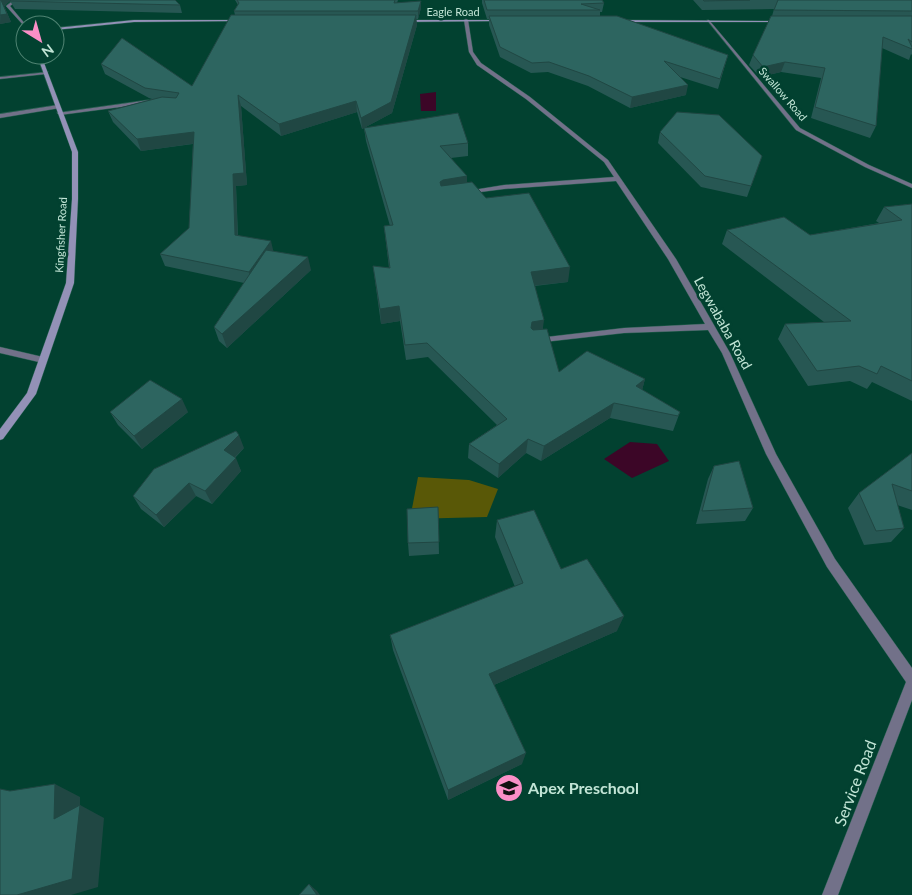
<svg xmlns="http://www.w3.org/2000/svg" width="912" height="895" font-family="Lato,sans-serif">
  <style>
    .green { fill: #595807 }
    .water { fill: #3c0627 }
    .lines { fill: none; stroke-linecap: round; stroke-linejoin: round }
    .street-casing { stroke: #255f4e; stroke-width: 1 }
    .secondary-casing { stroke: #255f4e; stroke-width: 1 }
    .street { fill: #727189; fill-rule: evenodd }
    .secondary { fill: #9391b7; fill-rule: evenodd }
    .wall { fill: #275753 }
    .shaded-wall { fill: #204743 }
    .building { fill: #2d6560; stroke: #204743 }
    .labels { text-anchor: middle; stroke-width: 5; stroke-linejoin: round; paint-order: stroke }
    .far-street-label { font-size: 11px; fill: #c2e5d6; stroke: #024130 }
    .street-label { font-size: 14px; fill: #c2e5d6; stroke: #024130 }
    .near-street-label { font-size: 16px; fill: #c2e5d6; stroke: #024130 }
    .near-poi-label { font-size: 16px; font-weight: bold; fill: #c2e5d6; stroke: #024130; text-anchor: start }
  </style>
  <rect width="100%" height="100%" fill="#024130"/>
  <polygon class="green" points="418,477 469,480 498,489 487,517 410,519"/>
  <g class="water">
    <polygon points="436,92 436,111 421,111 420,94"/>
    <polygon points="630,442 657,444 669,461 632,478 604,459"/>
  </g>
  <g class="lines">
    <g class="street-casing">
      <g id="street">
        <polygon points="14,0 18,0 10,6 26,25 25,27 6,6"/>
        <polygon points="466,19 468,20 473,52 481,63 530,97 608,160 676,259 730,353 776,454 835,559 912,668 912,700 838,895 822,895 906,682 827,567 766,454 722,353 708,330 624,333 535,343 535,339 538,338 624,328 705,324 668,259 616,181 504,189 465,194 465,192 467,191 504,185 614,177 604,162 526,99 477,65 469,52 464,20"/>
        <polygon points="707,20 709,20 800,128 869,165 912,184 912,188 865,167 796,130"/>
        <polygon points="48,72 46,74 0,79 0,77"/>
        <polygon points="149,100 152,102 151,103 60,115 57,113"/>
        <polygon points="58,105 60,106 60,108 0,118 0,114"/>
        <polygon points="0,347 43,357 47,360 43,363 0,353"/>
      </g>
    </g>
    <g class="secondary-casing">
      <g id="secondary">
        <polygon points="134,20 241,20 243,21 134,22 55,30 55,28"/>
        <polygon points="402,20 501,20 503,21 403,22"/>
        <polygon points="617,20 781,21 783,22 618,22"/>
        <polygon points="37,55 41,55 78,152 78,199 74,283 36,394 3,439 0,440 0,429 27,393 66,283 72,199 72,152"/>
      </g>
    </g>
    <use href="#street" class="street"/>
    <use href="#secondary" class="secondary"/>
  </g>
  <g class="wall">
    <polygon points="0,0 175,0 180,5 182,13 15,9 10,1 4,6 11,22 0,24"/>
    <polygon points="235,0 398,0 397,3 421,1 421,8 418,19 416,19 417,25 392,113 362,129 357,112 281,136 241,106 247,185 236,186 238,235 273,251 311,270 227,348 219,341 214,327 244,283 165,266 160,254 189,228 193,144 141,151 113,122 108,111 152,99 149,98 105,74 101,64 192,86 235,15 234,11 238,5"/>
    <polygon points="482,0 602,0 604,3 602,12 600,12 600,16 728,55 718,89 680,77 686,95 630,108 588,86 548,72 531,73 500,57 489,25 489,19 487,19 482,3"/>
    <polygon points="693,0 912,0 912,55 911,54 909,60 882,48 876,126 870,138 811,118 821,78 781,72 760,77 749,65 753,55 772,16 774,9 702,10"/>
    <polygon points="364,128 468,143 468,156 451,158 467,182 486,198 568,282 535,286 543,329 559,372 645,379 642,390 680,412 673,431 610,418 541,461 526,453 498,478 468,458 469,444 497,425 428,357 406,360 400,321 381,324 373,266 389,268 384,226 390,226 366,141"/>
    <polygon points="660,132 762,156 747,197 701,187 658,143"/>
    <polygon points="912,204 912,401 872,382 867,389 850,381 808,386 778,339 785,324 824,322 722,244 727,230 810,235 879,223 876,221 884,207"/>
    <polygon points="110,412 188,412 142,449 118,425"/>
    <polygon points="244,448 235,458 241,471 212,504 196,496 164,527 141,509 133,496"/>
    <polygon points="912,453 912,510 897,505 904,528 891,542 864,545 848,508 859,493"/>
    <polygon points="714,466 753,508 745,521 696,524 708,479"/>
    <polygon points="438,507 439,554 409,556 408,543"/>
    <polygon points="497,520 561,569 617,631 494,685 522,764 448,800 393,650 390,635 515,587 495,537"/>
  </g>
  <g class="shaded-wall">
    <polygon points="1,0 10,0 10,1 4,6 11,22 0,24"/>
    <polygon points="421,1 421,8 418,19 418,11"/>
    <polygon points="416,15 417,25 392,113 362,129 361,118"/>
    <polygon points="785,62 781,72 760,77 763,67"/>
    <polygon points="688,85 686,95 630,108 632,97"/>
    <polygon points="238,95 241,106 247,185 236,186 238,247 235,235 233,174"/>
    <polygon points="356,101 357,112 281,136 279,124"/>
    <polygon points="194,132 198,143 141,151 137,139"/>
    <polygon points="467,176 467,189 443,193 440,182 443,180"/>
    <polygon points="271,241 274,254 252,285 249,272"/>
    <polygon points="308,257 311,270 227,348 222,334"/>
    <polygon points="570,267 568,282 530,286 531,272"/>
    <polygon points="399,306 400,321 381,324 380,309"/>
    <polygon points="544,320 542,335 530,337 531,328 532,322"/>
    <polygon points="645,379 641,394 636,386"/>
    <polygon points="182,399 188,412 142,449 134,436"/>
    <polygon points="614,403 610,418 541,461 544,446"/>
    <polygon points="239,435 244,448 229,463 224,450"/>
    <polygon points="528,439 526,453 498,478 499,464"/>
    <polygon points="236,458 241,471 212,504 205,491"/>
    <polygon points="189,483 196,496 164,527 156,515"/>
    <polygon points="624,616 617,631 487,688 489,674"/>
    <polygon points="526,753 522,764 448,800 448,790"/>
    <polygon points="55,784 80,797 80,808 80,805 104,818 98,887 71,895 17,895"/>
    <polygon points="309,884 317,891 320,895 317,895"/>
  </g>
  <g class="building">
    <polygon points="0,0 1,0 7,14 0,15"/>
    <polygon points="10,0 175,0 180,5 11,1"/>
    <polygon points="237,0 395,0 394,3 421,1 418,11 234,11 239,3"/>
    <polygon points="484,0 602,0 604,3 581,4 600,10 487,10"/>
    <polygon points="703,0 750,0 704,1"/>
    <polygon points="778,0 912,0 912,11 774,10"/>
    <polygon points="231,15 416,15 391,102 361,118 356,101 279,124 238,95 244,173 233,174 235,235 271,241 249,272 160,254 189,228 194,132 137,139 108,111 162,97 176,98 179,93 145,88 101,64 122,38 192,86"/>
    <polygon points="489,16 617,16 728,55 720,79 664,61 688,85 632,97 589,76 549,62 532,63 500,47"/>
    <polygon points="771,16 912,16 912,42 908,39 912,47 912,49 883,37 876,126 815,107 825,68 785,62 763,67 753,55"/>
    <polygon points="677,112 719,115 762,156 751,186 705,176 660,132"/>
    <polygon points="458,113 468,143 440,146 467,176 443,180 440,182 441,186 472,182 486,198 529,193 570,267 531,272 544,320 532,322 531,328 533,330 547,329 559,372 587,351 645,379 636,386 680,412 678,416 614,403 544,446 528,439 499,464 469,444 507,419 427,343 405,345 399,306 380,309 373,266 390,268 384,226 393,225 364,128"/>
    <polygon points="912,204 912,381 881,366 877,374 859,366 817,371 785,324 851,321 727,230 784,217 810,235 902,220 884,207"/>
    <polygon points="266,250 308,257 222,334 214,327"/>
    <polygon points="150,380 182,399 134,436 110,412"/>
    <polygon points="236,431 239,435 224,450 236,458 205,491 189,483 156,515 133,496 154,469"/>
    <polygon points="912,453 912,491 892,484 904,528 876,531 859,493"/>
    <polygon points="739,461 753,508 702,511 714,466"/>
    <polygon points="438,507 439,542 408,543 407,509"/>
    <polygon points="534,510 561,569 587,559 624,616 489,674 526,753 448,790 390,635 523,583 497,520"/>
    <polygon points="55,784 54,819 80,805 72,879 17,895 0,895 0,789 10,791"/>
    <polygon points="309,884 317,895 299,895"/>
  </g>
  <defs>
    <g id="school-disc" transform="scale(1.4375)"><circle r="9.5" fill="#fa8fc7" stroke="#024130"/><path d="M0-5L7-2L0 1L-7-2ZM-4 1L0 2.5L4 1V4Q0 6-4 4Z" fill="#111"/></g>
  </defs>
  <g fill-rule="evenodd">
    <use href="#school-disc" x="509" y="788"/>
  </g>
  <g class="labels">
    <g class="far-street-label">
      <text x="453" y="16">Eagle Road</text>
      <text transform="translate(783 94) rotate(49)" y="4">Swallow Road</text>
      <text transform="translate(61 235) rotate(-87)" y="4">Kingfisher Road</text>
    </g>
    <g class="street-label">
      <text transform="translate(723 323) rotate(61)" y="5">Legwababa Road</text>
    </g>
    <g class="near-street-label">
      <text transform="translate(855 783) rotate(-69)" y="6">Service Road</text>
    </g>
    <g class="near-poi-label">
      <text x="528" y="794">Apex Preschool</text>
    </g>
  </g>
  <g transform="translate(40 40) rotate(143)"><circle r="24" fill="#024130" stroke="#4f8372"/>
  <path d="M0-4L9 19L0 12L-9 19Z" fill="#fa8fc7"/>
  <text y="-8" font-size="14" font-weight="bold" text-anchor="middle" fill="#c2e5d6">N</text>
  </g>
</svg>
